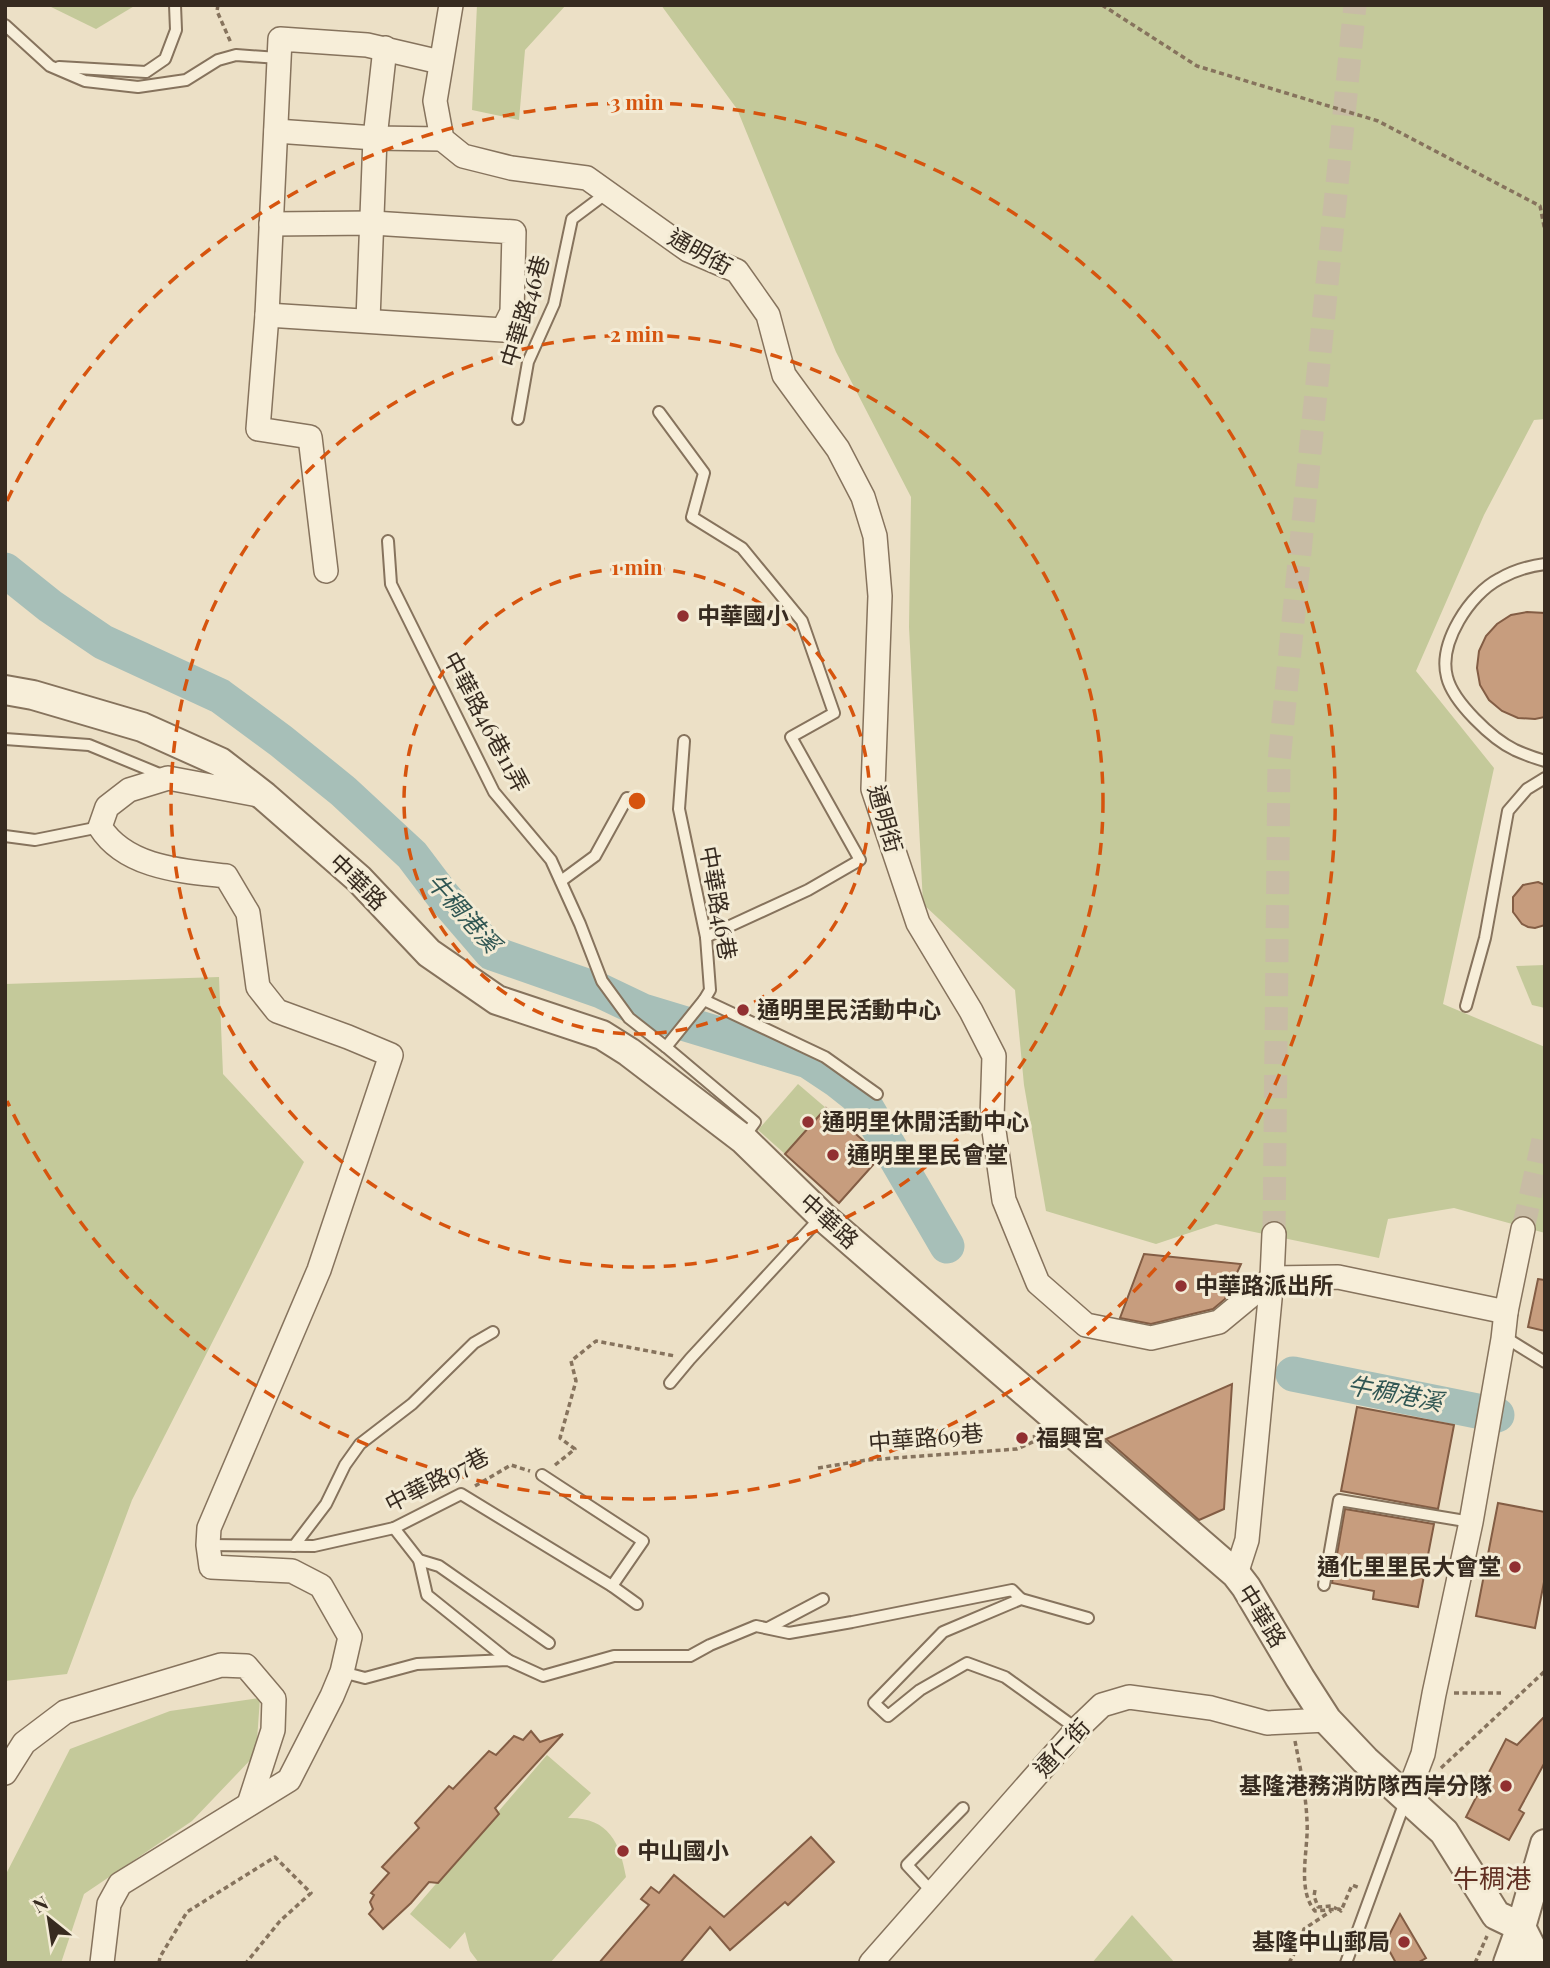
<svg xmlns="http://www.w3.org/2000/svg" width="1550" height="1968" font-family="'Playfair Display','Noto Sans TC',serif">
  <style>
    .green { fill: #c4c99a }
    .lines { fill: none; stroke-linecap: round; stroke-linejoin: round }
    .river { stroke: #a7bfb8; stroke-width: 35 }
    .building { fill: #c79d7e; stroke: #835d44; stroke-width: 2 }
    .minor-tunnel { stroke: #c8bca5; stroke-width: 23; stroke-dasharray: 23 11; stroke-linecap: butt }
    .service-casing { stroke: #86735d; stroke-width: 14 }
    .minor-casing { stroke: #86735d; stroke-width: 26 }
    .tertiary-casing { stroke: #86735d; stroke-width: 32 }
    .path { stroke: #86735d; stroke-width: 3.5; stroke-dasharray: 5 3.5; stroke-linecap: butt }
    .service { stroke: #f7eed9; stroke-width: 10 }
    .minor { stroke: #f7eed9; stroke-width: 23 }
    .tertiary { stroke: #f7eed9; stroke-width: 28 }
    .ring { fill: none; stroke: #d6540e; stroke-width: 3.5; stroke-dasharray: 12 9 }
    .poi-dot { fill: #913031; stroke: #f3ebd5; stroke-width: 2.5 }
    .labels { text-anchor: middle; stroke-width: 6; stroke-linejoin: round; paint-order: stroke }
    .street-label { font-size: 23px; fill: #372b20; stroke: #f3ebd5 }
    .poi-label { font-size: 23px; font-weight: bold; fill: #372b20; stroke: #f3ebd5; text-anchor: start }
    .water-label { font-size: 24px; font-style: italic; fill: #305653; stroke: #f3ebd5 }
    .quarter-label { font-size: 26px; fill: #612f22; stroke: #f3ebd5 }
    .centre { fill: #d6540e; stroke: #f3ebd5; stroke-width: 3.5 }
    .ring-label { font-size: 21px; text-anchor: middle; font-weight: bold; fill: #d6540e; stroke: #f3ebd5; stroke-width: 6; stroke-linejoin: round; paint-order: stroke }
  </style>
  <rect width="100%" height="100%" fill="#ece0c6"/>
  <g class="green">
    <polygon points="47,5 136,5 96,29"/>
    <polygon points="477,5 566,5 525,50 519,120 472,110"/>
    <polygon points="661,5 1545,5 1545,419 1534,420 1484,515 1416,671 1494,768 1443,1004 1545,1047 1545,1233 1454,1208 1388,1219 1379,1258 1216,1224 1156,1244 1046,1211 1024,1085 1015,990 923,904 909,627 911,497 836,352 737,109"/>
    <polygon points="1545,965 1545,1008 1532,1005 1516,966"/>
    <polygon points="219,977 223,1074 304,1162 132,1500 67,1674 5,1681 5,984"/>
    <polygon points="798,1084 826,1108 785,1154 758,1130"/>
    <polygon points="260,1698 256,1754 192,1821 84,1894 61,1963 5,1963 5,1876 70,1749 170,1711"/>
    <path d="M 547,1755 L 591,1793 L 568,1818 C 608,1817 620,1842 626,1877 L 550,1963 L 479,1963 L 470,1951 L 465,1932 L 450,1949 L 410,1914 Z"/>
    <polygon points="1132,1915 1175,1963 1092,1963"/>
  </g>
  <g class="lines">
    <g class="river">
      <polyline points="5,570 50,606 103,642 220,696 281,741 343,791 412,855 443,896 492,953 601,991 643,1011 808,1061 838,1081 862,1100 947,1246"/>
      <polyline points="1293,1374 1497,1415"/>
    </g>
  </g>
  <g class="building">
    <polygon points="1527,612 1545,613 1545,717 1535,719 1518,718 1502,711 1489,700 1480,685 1477,668 1479,651 1486,636 1497,624 1511,615"/>
    <polygon points="1538,882 1545,885 1545,925 1535,928 1528,927 1522,924 1513,912 1513,897 1523,885"/>
    <polygon points="826,1108 881,1156 839,1203 785,1154"/>
    <polygon points="1144,1254 1241,1264 1225,1299 1213,1309 1151,1324 1120,1318"/>
    <polygon points="1538,1279 1545,1280 1545,1331 1528,1327"/>
    <polygon points="1232,1384 1224,1509 1199,1520 1106,1439"/>
    <polygon points="1357,1407 1454,1425 1438,1509 1341,1491"/>
    <polygon points="1498,1503 1545,1512 1545,1577 1535,1628 1476,1616"/>
    <polygon points="1345,1509 1434,1524 1418,1607 1373,1599 1374,1591 1332,1583"/>
    <polygon points="1545,1716 1545,1762 1519,1810 1524,1813 1509,1840 1466,1817 1506,1739 1517,1745"/>
    <polygon points="531,1731 540,1742 563,1734 495,1808 499,1814 438,1883 429,1882 411,1903 383,1929 369,1914 373,1909 370,1902 374,1895 371,1893 389,1873 382,1867 419,1828 415,1823 449,1786 453,1789 489,1751 496,1755 514,1736 523,1740"/>
    <polygon points="811,1837 834,1862 788,1905 785,1902 730,1950 710,1927 680,1963 599,1963 649,1905 641,1899 651,1887 659,1893 674,1875 724,1917"/>
    <polygon points="1400,1914 1426,1958 1417,1963 1396,1963 1385,1943"/>
  </g>
  <g class="lines">
    <g class="minor-tunnel">
      <polyline points="1523,1229 1545,1131"/>
      <polyline points="1274,1234 1279,761 1355,5"/>
    </g>
    <g class="service-casing">
      <g id="service">
        <polyline points="5,25 50,66 85,81 138,87 186,80 218,60 236,55 278,58"/>
        <polyline points="59,67 146,72 165,59 176,30 175,5"/>
        <polyline points="659,412 704,473 692,517 742,548 802,621 834,713 791,737 860,860 808,890 706,937"/>
        <polyline points="518,419 528,362 554,304 572,219 608,192"/>
        <polyline points="388,541 391,584 494,792 551,860 580,924 602,981 629,1018 666,1047"/>
        <path d="M 1545,564 C 1529,566 1513,571 1499,579 C 1470,594 1438,643 1447,677 C 1453,702 1492,739 1515,750 C 1524,754 1535,758 1545,761"/>
        <polyline points="5,739 89,745 162,775"/>
        <polyline points="684,741 679,809 706,937 710,990 704,1000 666,1047 755,1122 744,1137"/>
        <polyline points="5,836 35,840 100,827"/>
        <polyline points="561,881 595,856 627,798"/>
        <polyline points="704,1000 825,1057 877,1094"/>
        <polyline points="1466,1006 1485,938 1508,811 1527,789 1545,778"/>
        <polyline points="1503,1339 1511,1341 1545,1362"/>
        <polyline points="670,1383 690,1359 821,1217"/>
        <polyline points="542,1475 643,1541 612,1586"/>
        <polyline points="394,1528 419,1560 439,1566 549,1643"/>
        <polyline points="208,1545 314,1546 394,1528 461,1494 612,1586 637,1604"/>
        <polyline points="294,1546 326,1504 345,1465 360,1444 412,1404 474,1343 493,1332"/>
        <polyline points="419,1560 427,1595 508,1660"/>
        <polyline points="1324,1585 1339,1500 1471,1522"/>
        <polyline points="768,1628 823,1599"/>
        <polyline points="342,1672 365,1678 417,1664 508,1660 543,1676 614,1656 690,1656 710,1645 756,1626 789,1633 852,1622 1012,1590 1021,1599"/>
        <polyline points="1077,1729 1005,1677 967,1663 920,1690 888,1716 874,1703 943,1632 1021,1599 1088,1618"/>
        <polyline points="933,1893 907,1865 963,1808"/>
        <polyline points="1346,1963 1406,1799"/>
      </g>
    </g>
    <g class="minor-casing">
      <g id="minor">
        <polyline points="451,5 435,101 442,139 463,156 511,168 587,178 688,250 737,271 768,315 784,375 838,449 863,497 875,536 880,596 873,789 918,923 971,1011 994,1056 992,1117 1004,1200 1038,1283 1086,1325 1151,1338 1219,1322 1272,1278"/>
        <polyline points="276,131 375,138 442,139"/>
        <polyline points="267,315 503,330 512,312 514,232 373,223 271,224"/>
        <polyline points="368,320 375,138 385,48"/>
        <polyline points="326,571 310,437 258,429 267,315 280,39 367,45 440,62"/>
        <polyline points="1272,1278 1338,1277 1506,1312"/>
        <polyline points="1236,1574 1247,1540 1272,1278 1274,1234"/>
        <polyline points="5,1773 24,1743 65,1712 221,1665 246,1666 274,1699 273,1730 249,1804"/>
        <polyline points="1407,1796 1423,1754 1434,1694 1471,1522 1503,1339 1506,1312 1523,1229"/>
        <path d="M 102,1963 L 109,1904 L 120,1884 L 289,1780 L 332,1696 L 342,1672 L 350,1637 L 321,1586 L 292,1571 L 211,1567 L 208,1545 L 209,1528 L 319,1270 L 391,1055 L 348,1037 L 277,1011 L 258,987 L 248,913 L 226,876 C 182,871 126,868 100,827 L 107,807 L 129,790 L 168,778 L 264,796"/>
        <polyline points="871,1963 1077,1729 1102,1705 1129,1697 1211,1708 1267,1723 1327,1720"/>
      </g>
    </g>
    <g class="tertiary-casing">
      <g id="tertiary">
        <polyline points="5,690 33,695 142,727 220,762 264,796 359,879 429,953 497,1000 602,1035 629,1052 743,1139 822,1216 1236,1574 1246,1587 1300,1678 1327,1720 1365,1760 1444,1832 1496,1915 1521,1927"/>
        <polyline points="1521,1927 1539,1963"/>
        <polyline points="1508,1963 1521,1927 1545,1844"/>
      </g>
    </g>
    <g class="path">
      <polyline points="218,5 217,11 231,43"/>
      <polyline points="1102,5 1197,66 1378,121 1540,206 1545,231"/>
      <polyline points="555,1465 575,1449 560,1438 576,1381 571,1361 596,1341 675,1356"/>
      <polyline points="818,1468 867,1460 1017,1449 1035,1441 1034,1432"/>
      <polyline points="475,1486 511,1465 530,1471"/>
      <polyline points="1454,1693 1501,1693"/>
      <path d="M 1295,1741 C 1300,1767 1306,1794 1307,1821 C 1309,1848 1296,1889 1315,1911 L 1339,1909 L 1341,1911 L 1352,1885 L 1360,1888"/>
      <polyline points="1441,1768 1545,1671"/>
      <polyline points="1315,1890 1314,1896 1318,1907 1331,1906 1337,1909"/>
      <polyline points="159,1963 160,1957 187,1912 275,1857 311,1893 280,1921 246,1963"/>
      <polyline points="1289,1963 1300,1943 1304,1929 1331,1911"/>
      <polyline points="1475,1963 1487,1936"/>
    </g>
    <use href="#service" class="service"/>
    <use href="#minor" class="minor"/>
    <use href="#tertiary" class="tertiary"/>
  </g>
  <g class="ring">
    <circle cx="637" cy="801" r="233"/>
    <circle cx="637" cy="801" r="466"/>
    <path d="M7 501A698 698 0 1 1 7 1101"/>
  </g>
  <g class="poi-dot">
    <circle cx="683" cy="616" r="7"/>
    <circle cx="743" cy="1010" r="7"/>
    <circle cx="808" cy="1122" r="7"/>
    <circle cx="833" cy="1155" r="7"/>
    <circle cx="1181" cy="1286" r="7"/>
    <circle cx="1022" cy="1438" r="7"/>
    <circle cx="1515" cy="1567" r="7"/>
    <circle cx="1506" cy="1786" r="7"/>
    <circle cx="623" cy="1851" r="7"/>
    <circle cx="1404" cy="1942" r="7"/>
  </g>
  <g class="labels">
    <g class="street-label">
      <text transform="translate(700 252) rotate(29)" y="8">通明街</text>
      <text transform="translate(525 311) rotate(-73)" y="8">中華路46巷</text>
      <text transform="translate(486 722) rotate(62)" y="8">中華路46巷11弄</text>
      <text transform="translate(885 819) rotate(74)" y="8">通明街</text>
      <text transform="translate(358 882) rotate(44)" y="8">中華路</text>
      <text transform="translate(718 903) rotate(80)" y="8">中華路46巷</text>
      <text transform="translate(829 1221) rotate(42)" y="8">中華路</text>
      <text transform="translate(926 1438) rotate(-5)" y="8">中華路69巷</text>
      <text transform="translate(437 1480) rotate(-27)" y="8">中華路97巷</text>
      <text transform="translate(1262 1616) rotate(58)" y="8">中華路</text>
      <text transform="translate(1062 1748) rotate(-47)" y="8">通仁街</text>
    </g>
    <g class="poi-label">
      <text x="697" y="624">中華國小</text>
      <text x="757" y="1018">通明里民活動中心</text>
      <text x="822" y="1130">通明里休閒活動中心</text>
      <text x="847" y="1163">通明里里民會堂</text>
      <text x="1195" y="1294">中華路派出所</text>
      <text x="1036" y="1446">福興宮</text>
      <text x="1501" y="1575" text-anchor="end">通化里里民大會堂</text>
      <text x="1492" y="1794" text-anchor="end">基隆港務消防隊西岸分隊</text>
      <text x="637" y="1859">中山國小</text>
      <text x="1390" y="1950" text-anchor="end">基隆中山郵局</text>
    </g>
    <g class="water-label">
      <text transform="translate(463 913) rotate(48)" y="8">牛稠港溪</text>
      <text transform="translate(1395 1394) rotate(11)" y="8">牛稠港溪</text>
    </g>
    <g class="quarter-label">
      <text x="1492" y="1888">牛稠港</text>
    </g>
  </g>
  <circle cx="637" cy="801" r="10" class="centre"/>
  <g class="ring-label">
    <text x="637" y="110">3 min</text>
    <text x="637" y="342">2 min</text>
    <text x="637" y="575">1 min</text>
  </g>
  <rect width="1550" height="1968" fill="none" stroke="#372b20" stroke-width="14"/>
  <g transform="translate(49 1919) rotate(330)" stroke="#f3ebd5" stroke-width="5" paint-order="stroke">
  <path d="M0-5L12 26L0 18L-12 26Z" fill="#372b20"/>
  <text y="-10" font-size="19" font-weight="bold" text-anchor="middle" fill="#372b20">N</text>
  </g>
</svg>
